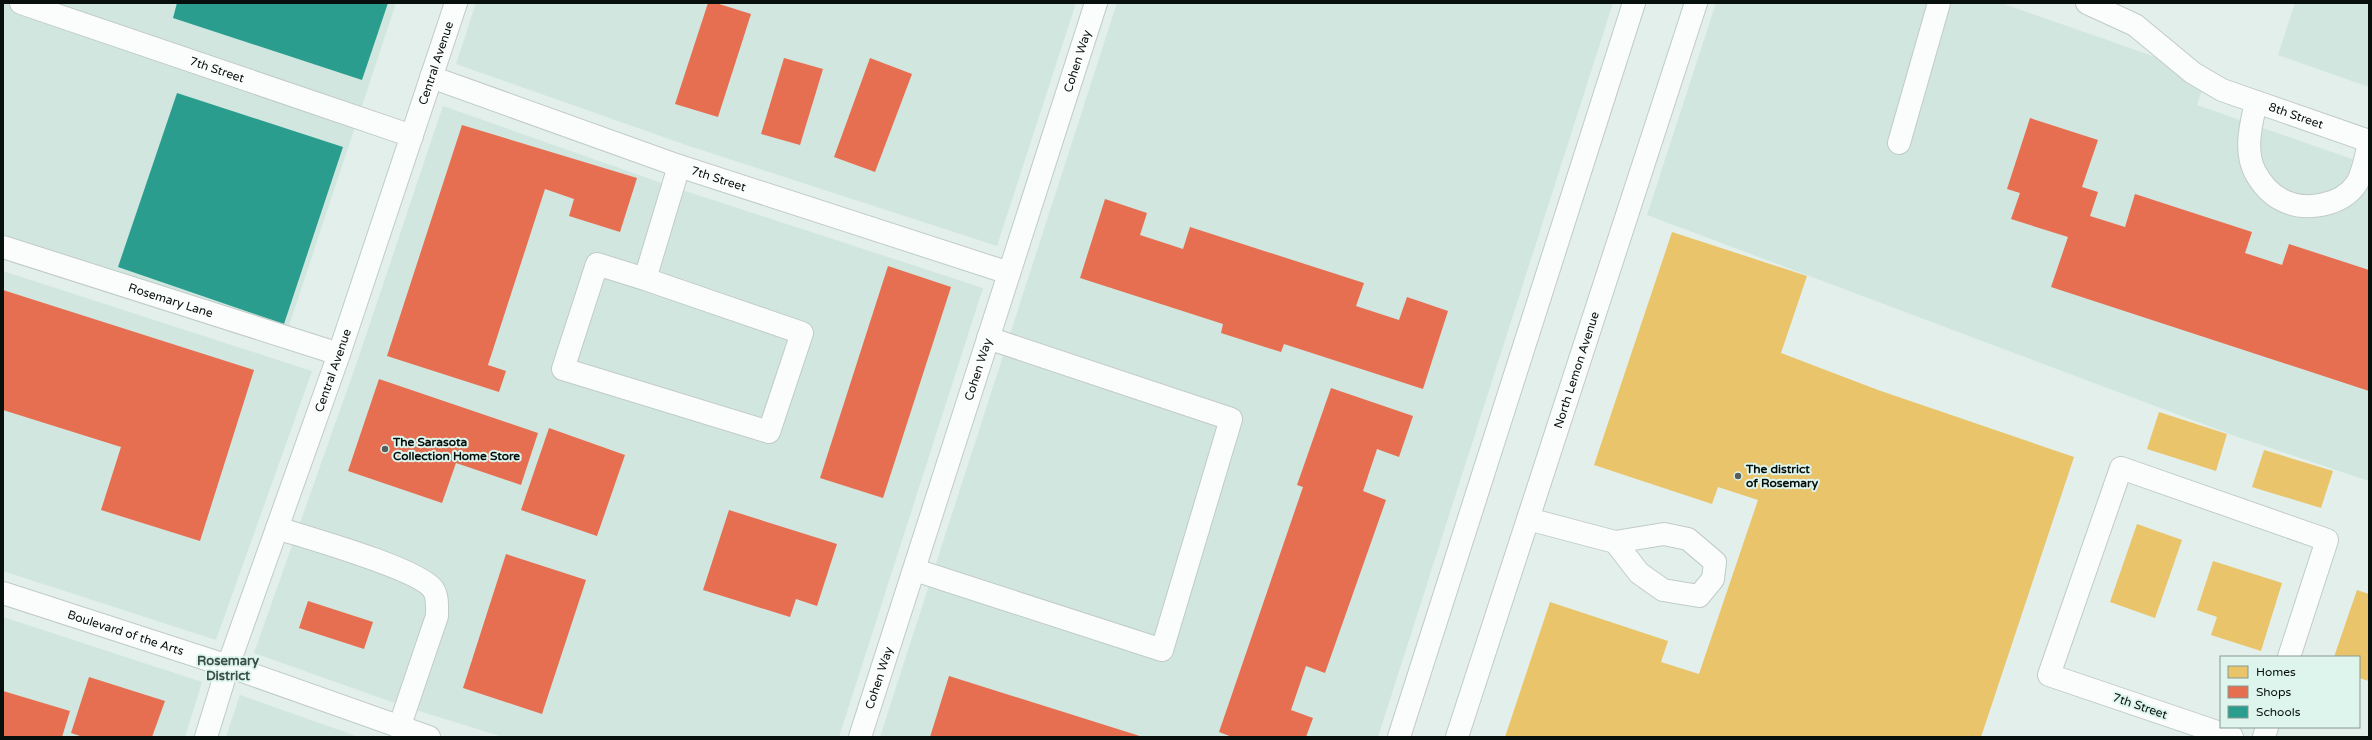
<svg xmlns="http://www.w3.org/2000/svg" width="2372" height="740" font-family="'Varela Round',sans-serif">
  <style>
    .built { fill: #d0e6df }
    .homes { fill: #e9c46a }
    .shops { fill: #e76f51 }
    .schools { fill: #2a9d8f }
    .lines { fill: none; stroke-linecap: round; stroke-linejoin: round }
    .minor-casing { stroke: #c1cbc7; stroke-width: 24 }
    .minor { stroke: #fbfdfc; stroke-width: 22 }
    .poi-dot { fill: #555e5b; stroke: #ddf5ed; stroke-width: 1.5 }
    .labels { text-anchor: middle; stroke-width: 4; stroke-linejoin: round; paint-order: stroke }
    .street-label { font-size: 12px; fill: #08100d; stroke: #ddf5ed }
    .poi-label { font-size: 12px; font-weight: bold; fill: #08100d; stroke: #ddf5ed; text-anchor: start }
    .neighbourhood-label { font-size: 13px; font-weight: bold; fill: #3a4e48; stroke: #ddf5ed }
  </style>
  <rect width="100%" height="100%" fill="#e3efeb"/>
  <g class="built">
    <polygon points="3,3 396,3 287,332 3,236"/>
    <polygon points="476,3 1076,3 997,246 686,145 456,64"/>
    <polygon points="1117,3 1613,3 1378,737 880,737"/>
    <polygon points="1716,3 2001,3 2207,75 2197,105 2369,165 2369,481 2235,436 1647,215"/>
    <polygon points="2295,3 2369,3 2369,87 2278,55"/>
    <polygon points="443,106 673,187 983,288 839,737 503,737 406,707 254,653 357,362"/>
    <polygon points="3,271 312,371 216,640 3,571"/>
    <polygon points="3,617 202,682 185,737 3,737"/>
    <polygon points="240,695 359,737 226,737"/>
  </g>
  <g class="homes">
    <polygon points="1672,232 1807,276 1781,353 1878,390 2074,457 1981,737 1505,737 1550,602 1668,641 1661,662 1699,674 1758,500 1718,487 1712,504 1594,465"/>
    <polygon points="2159,412 2227,434 2216,471 2147,449"/>
    <polygon points="2264,450 2333,471 2321,508 2252,487"/>
    <polygon points="2137,524 2182,540 2155,618 2110,602"/>
    <polygon points="2213,561 2282,583 2261,651 2211,635 2217,617 2197,610"/>
    <polygon points="2357,590 2369,594 2369,681 2359,678 2359,657 2334,657"/>
  </g>
  <g class="shops">
    <polygon points="708,3 716,3 751,14 718,117 675,104"/>
    <polygon points="784,58 823,69 800,145 761,134"/>
    <polygon points="870,58 912,74 875,172 834,157"/>
    <polygon points="2030,118 2098,140 2082,187 2098,192 2090,216 2125,227 2135,194 2252,232 2245,253 2282,265 2289,244 2369,270 2369,391 2051,287 2068,237 2011,219 2020,193 2007,189"/>
    <polygon points="462,125 637,178 620,232 569,216 574,199 545,189 488,365 506,371 499,392 387,356"/>
    <polygon points="1105,199 1147,213 1140,235 1183,249 1190,227 1364,283 1356,306 1399,320 1407,297 1448,311 1423,389 1284,344 1281,352 1221,333 1223,324 1080,278"/>
    <polygon points="888,266 951,287 883,498 820,478"/>
    <polygon points="3,290 254,370 200,541 101,510 121,447 3,410"/>
    <polygon points="379,379 538,433 521,485 456,463 442,503 348,471"/>
    <polygon points="1331,388 1413,416 1399,457 1377,449 1363,491 1386,500 1325,673 1306,666 1291,710 1313,718 1306,737 1232,737 1219,732 1303,487 1297,485"/>
    <polygon points="549,428 625,455 597,536 521,510"/>
    <polygon points="729,510 837,544 817,606 796,599 790,617 703,590"/>
    <polygon points="506,554 586,580 542,714 463,688"/>
    <polygon points="308,601 373,622 364,649 299,628"/>
    <polygon points="949,676 1143,737 930,737"/>
    <polygon points="89,677 165,701 152,737 83,737 71,733"/>
    <polygon points="3,691 70,711 62,737 3,737"/>
  </g>
  <g class="schools">
    <polygon points="177,3 388,3 362,80 173,18"/>
    <polygon points="177,93 343,147 284,324 118,267"/>
  </g>
  <g class="lines">
    <g class="minor-casing">
      <g id="minor">
        <path id="s1" d="M 21,3 L 412,136"/>
        <path id="s2" d="M 2087,3 L 2135,25 L 2193,73 L 2222,90 L 2369,141"/>
        <path id="s3" d="M 431,77 L 679,166 L 1009,273"/>
        <path d="M 2256,102 C 2251,125 2244,150 2255,172 C 2261,183 2270,194 2282,200 C 2305,212 2342,206 2357,183 C 2364,171 2366,155 2369,142"/>
        <polyline points="1899,143 1939,3"/>
        <path id="s4" d="M 3,247 L 339,354"/>
        <polyline points="645,279 802,333 769,432 563,369 597,264 645,279 679,166"/>
        <polyline points="1528,519 1615,542 1664,534 1688,539 1715,562 1713,579 1699,596 1663,590 1639,573 1615,542"/>
        <path d="M 277,528 C 308,538 417,568 433,589 C 438,596 437,608 437,616 L 399,728"/>
        <polyline points="915,570 1162,650 1231,419 988,338"/>
        <path id="s5" d="M 3,593 L 228,666 L 429,737"/>
        <path id="s6" d="M 206,737 L 228,666 L 339,354 L 456,3"/>
        <path id="s7" d="M 860,737 L 1096,3"/>
        <polyline points="1399,737 1634,3"/>
        <path id="s8" d="M 1457,737 L 1696,3"/>
        <polyline points="2232,737 2049,675 2121,468 2327,540 2289,657"/>
        <polyline points="2264,737 2267,727"/>
      </g>
    </g>
    <use href="#minor" class="minor"/>
  </g>
  <g class="poi-dot">
    <circle cx="385" cy="449" r="4"/>
    <circle cx="1738" cy="476" r="4"/>
  </g>
  <g class="labels">
    <g class="street-label">
      <text dy="4" stroke="none"><textPath href="#s7" startOffset="710">Cohen Way</textPath></text>
      <text dy="4" stroke="none"><textPath href="#s6" startOffset="712">Central Avenue</textPath></text>
      <text dy="4" stroke="none"><textPath href="#s1" startOffset="207">7th Street</textPath></text>
      <text dy="4" stroke="none"><textPath href="#s2" startOffset="240">8th Street</textPath></text>
      <text dy="4" stroke="none"><textPath href="#s3" startOffset="305">7th Street</textPath></text>
      <text dy="4" stroke="none"><textPath href="#s4" startOffset="176">Rosemary Lane</textPath></text>
      <text dy="4" stroke="none"><textPath href="#s7" startOffset="386">Cohen Way</textPath></text>
      <text dy="4" stroke="none"><textPath href="#s8" startOffset="386">North Lemon Avenue</textPath></text>
      <text dy="4" stroke="none"><textPath href="#s6" startOffset="388">Central Avenue</textPath></text>
      <text dy="4" stroke="none"><textPath href="#s5" startOffset="129">Boulevard of the Arts</textPath></text>
      <text dy="4" stroke="none"><textPath href="#s7" startOffset="62">Cohen Way</textPath></text>
      <text transform="translate(2140 706) rotate(19)" y="4">7th Street</text>
    </g>
    <g class="poi-label">
      <text x="393" y="446">The Sarasota<tspan x="393" dy="14">Collection Home Store</tspan></text>
      <text x="1746" y="473">The district<tspan x="1746" dy="14">of Rosemary</tspan></text>
    </g>
    <g class="neighbourhood-label">
      <text x="228" y="665">Rosemary<tspan x="228" dy="15">District</tspan></text>
    </g>
  </g>
  <rect width="2372" height="740" fill="none" stroke="#08100d" stroke-width="8"/>
  <rect x="2220" y="656" width="140" height="72" fill="#ddf5ed" stroke="#889993"/>
  <rect x="2228" y="666" width="20" height="12" fill="#e9c46a" stroke="#889993"/>
  <text x="2256" y="676" font-size="12" fill="#08100d">Homes</text>
  <rect x="2228" y="686" width="20" height="12" fill="#e76f51" stroke="#889993"/>
  <text x="2256" y="696" font-size="12" fill="#08100d">Shops</text>
  <rect x="2228" y="706" width="20" height="12" fill="#2a9d8f" stroke="#889993"/>
  <text x="2256" y="716" font-size="12" fill="#08100d">Schools</text>
</svg>
